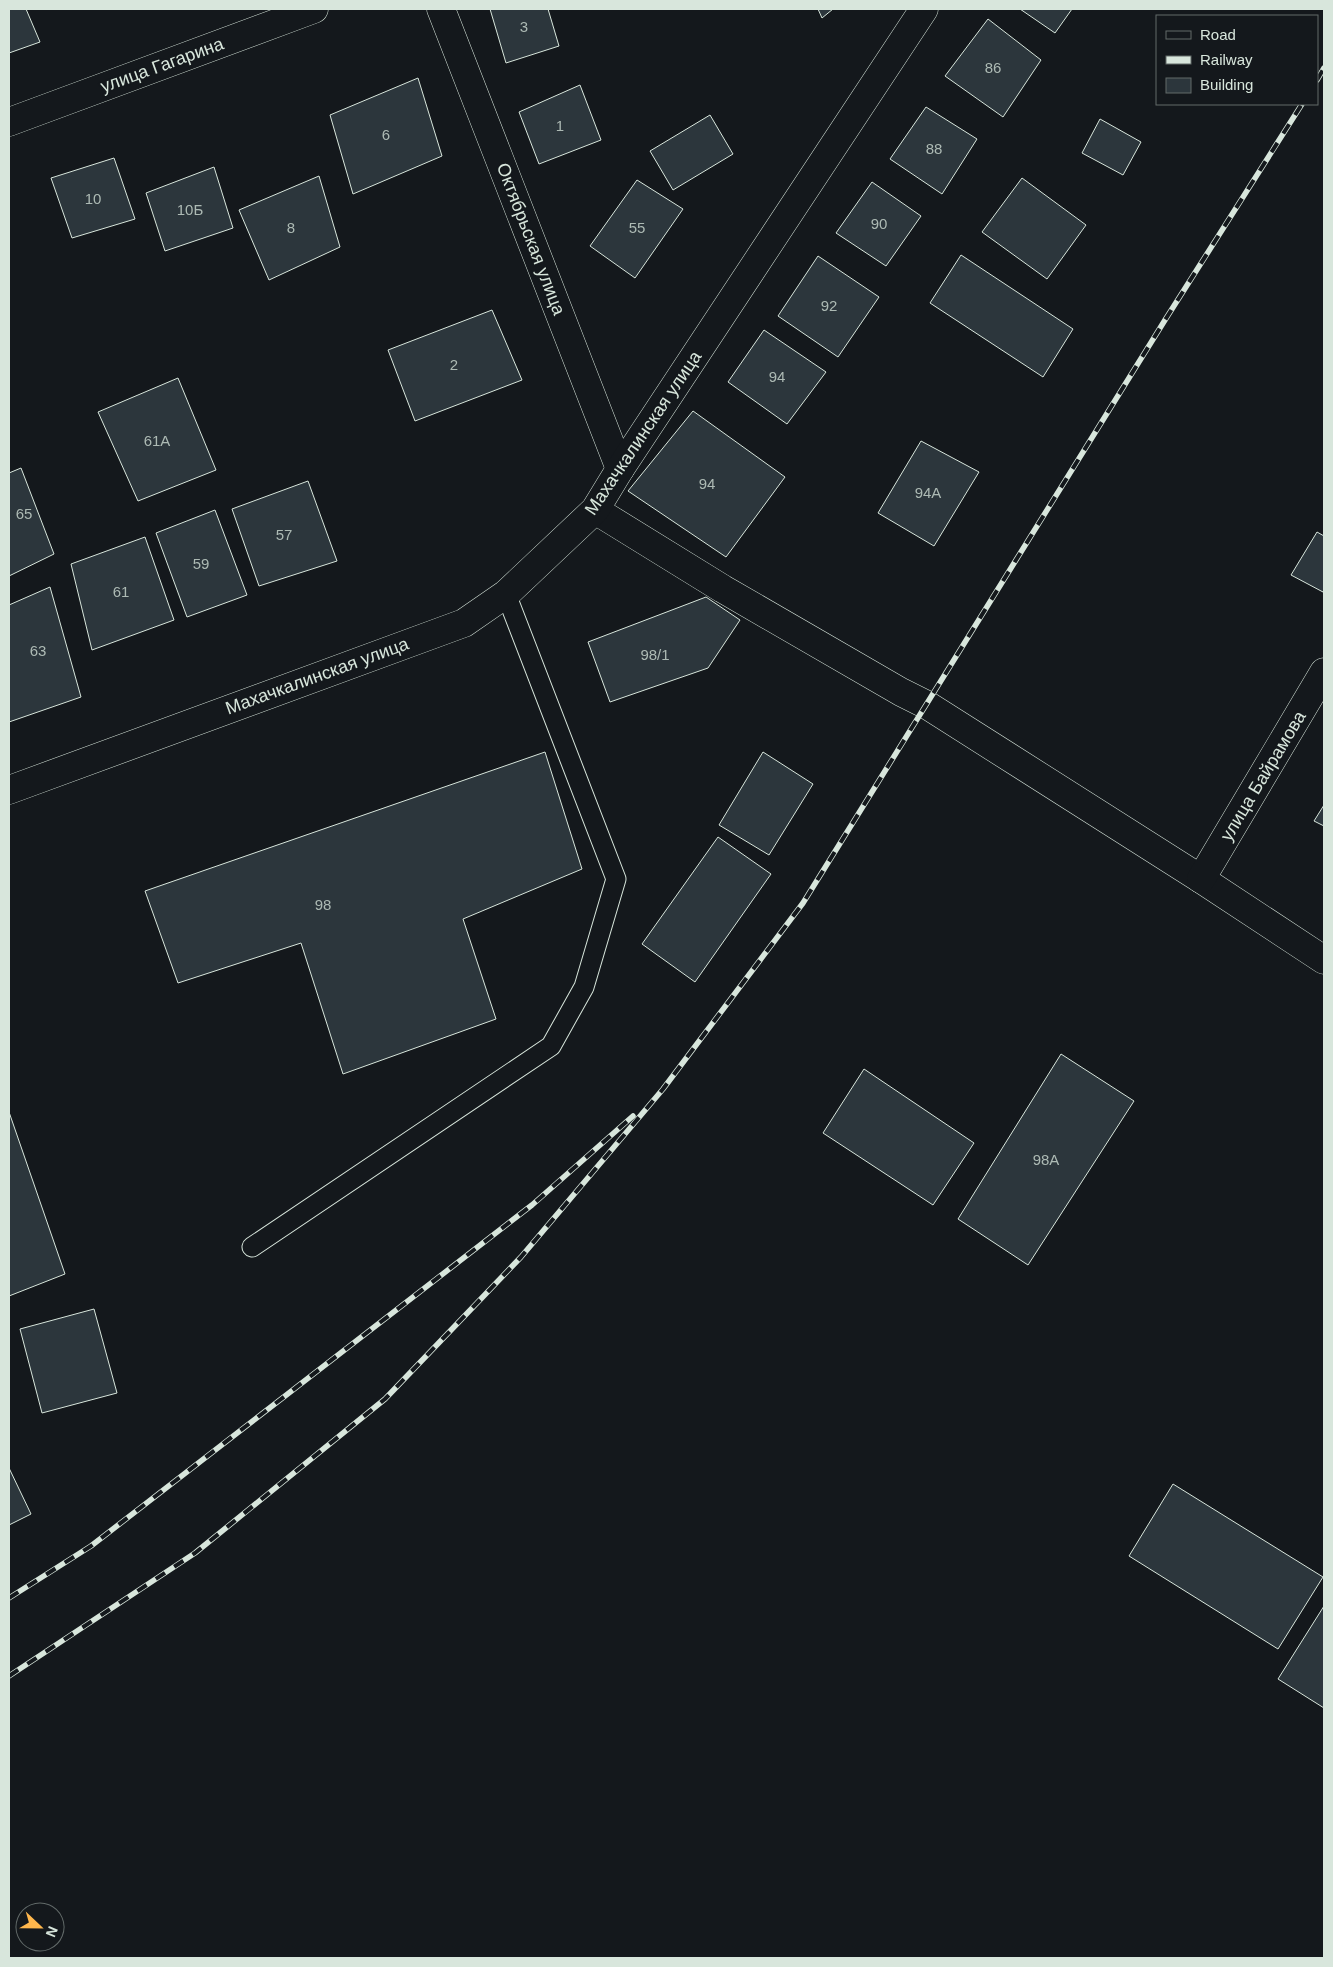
<svg xmlns="http://www.w3.org/2000/svg" width="1333" height="1967" font-family="Helvetica,sans-serif">
  <style>
    .building { fill: #2c363c; stroke: #d8e6dc }
    .lines { fill: none; stroke-linecap: round; stroke-linejoin: round }
    .lane-casing { stroke: #d8e6dc; stroke-width: 21 }
    .street-casing { stroke: #d8e6dc; stroke-width: 29 }
    .lane { stroke: #14181c; stroke-width: 19 }
    .street { stroke: #14181c; stroke-width: 28 }
    .rail-casing { stroke: #d8e6dc; stroke-width: 5.5 }
    .rail { stroke: #14181c; stroke-width: 4; stroke-dasharray: 11; stroke-linecap: butt }
    .labels { text-anchor: middle; stroke-width: 4; stroke-linejoin: round; paint-order: stroke }
    .number-label { font-size: 15px; fill: #adbab4 }
    .street-label { font-size: 18px; fill: #d8e6dc; stroke: #14181c }
  </style>
  <rect width="100%" height="100%" fill="#14181c"/>
  <g class="building">
    <polygon points="9,9 26,9 40,42 9,53"/>
    <polygon points="490,9 548,9 559,46 506,63"/>
    <polygon points="818,9 833,9 822,18"/>
    <polygon points="1020,9 1072,9 1055,33"/>
    <polygon points="988,19 1041,60 1003,117 945,76"/>
    <polygon points="418,78 442,156 353,194 330,115"/>
    <polygon points="580,85 601,140 539,164 519,112"/>
    <polygon points="926,107 977,139 942,194 890,159"/>
    <polygon points="710,115 733,154 673,190 650,151"/>
    <polygon points="1100,119 1141,142 1123,175 1082,153"/>
    <polygon points="114,158 135,219 72,238 51,178"/>
    <polygon points="214,167 233,228 165,251 146,193"/>
    <polygon points="319,176 340,247 269,280 239,210"/>
    <polygon points="1022,178 1086,225 1047,279 982,232"/>
    <polygon points="637,180 683,209 635,278 590,246"/>
    <polygon points="872,182 921,216 886,266 836,233"/>
    <polygon points="961,255 1073,329 1043,377 930,303"/>
    <polygon points="818,256 879,297 838,357 778,316"/>
    <polygon points="492,310 522,380 415,421 388,350"/>
    <polygon points="764,330 826,372 787,424 728,382"/>
    <polygon points="178,378 216,470 138,501 98,412"/>
    <polygon points="693,411 785,477 726,557 628,491"/>
    <polygon points="921,441 979,472 934,546 878,513"/>
    <polygon points="21,468 54,554 9,576 9,473"/>
    <polygon points="308,481 337,561 259,586 232,509"/>
    <polygon points="215,510 247,595 187,617 156,533"/>
    <polygon points="1317,532 1324,536 1324,589 1323,592 1291,575"/>
    <polygon points="145,537 174,620 92,650 71,564"/>
    <polygon points="50,587 81,697 9,722 9,605"/>
    <polygon points="706,597 740,620 708,668 610,702 588,642"/>
    <polygon points="545,752 582,869 463,919 496,1019 343,1074 301,943 178,983 145,891"/>
    <polygon points="763,752 813,784 769,855 719,825"/>
    <polygon points="1324,805 1324,826 1314,821"/>
    <polygon points="718,837 771,874 695,982 642,944"/>
    <polygon points="1061,1054 1134,1101 1028,1265 958,1219"/>
    <polygon points="864,1069 974,1143 933,1205 823,1133"/>
    <polygon points="9,1112 65,1274 9,1296"/>
    <polygon points="94,1309 117,1393 42,1413 20,1329"/>
    <polygon points="9,1468 31,1514 9,1525"/>
    <polygon points="1173,1484 1323,1577 1278,1649 1129,1556"/>
    <polygon points="1324,1606 1324,1708 1278,1679"/>
  </g>
  <g class="lines">
    <g class="lane-casing">
      <polyline id="lane" points="252,1247 551,1046 584,987 616,879 506,594"/>
    </g>
    <g class="street-casing">
      <g id="street">
        <polyline points="441,9 620,469"/>
        <polyline points="9,122 314,9"/>
        <polyline points="595,510 723,589 901,692 927,705 1201,879 1324,960"/>
        <polyline points="9,790 464,623 506,594 595,510 620,469 924,9"/>
        <polyline points="1201,879 1324,672"/>
      </g>
    </g>
    <use href="#lane" class="lane"/>
    <use href="#street" class="street"/>
    <g class="rail-casing">
      <g id="rail">
        <polyline points="1317,80 1324,68"/>
        <polyline points="9,1598 91,1546 532,1205 633,1116"/>
        <polyline points="9,1676 195,1553 385,1399 521,1257 663,1089 803,903 1165,320 1302,104"/>
      </g>
    </g>
    <use href="#rail" class="rail"/>
  </g>
  <g class="labels">
    <g class="number-label">
      <text x="524" y="32">3</text>
      <text x="993" y="73">86</text>
      <text x="560" y="131">1</text>
      <text x="386" y="140">6</text>
      <text x="934" y="154">88</text>
      <text x="93" y="204">10</text>
      <text x="190" y="215">10Б</text>
      <text x="879" y="229">90</text>
      <text x="291" y="233">8</text>
      <text x="637" y="233">55</text>
      <text x="829" y="311">92</text>
      <text x="454" y="370">2</text>
      <text x="777" y="382">94</text>
      <text x="157" y="446">61А</text>
      <text x="707" y="489">94</text>
      <text x="928" y="498">94А</text>
      <text x="24" y="519">65</text>
      <text x="284" y="540">57</text>
      <text x="201" y="569">59</text>
      <text x="121" y="597">61</text>
      <text x="38" y="656">63</text>
      <text x="655" y="660">98/1</text>
      <text x="323" y="910">98</text>
      <text x="1046" y="1165">98А</text>
    </g>
    <g class="street-label">
      <text transform="translate(162 65) rotate(-20)" y="6">улица Гагарина</text>
      <text transform="translate(531 239) rotate(69)" y="6">Октябрьская улица</text>
      <text transform="translate(643 433) rotate(-56)" y="6">Махачкалинская улица</text>
      <text transform="translate(317 676) rotate(-20)" y="6">Махачкалинская улица</text>
      <text transform="translate(1263 776) rotate(-59)" y="6">улица Байрамова</text>
    </g>
  </g>
  <rect width="1333" height="1967" fill="none" stroke="#d8e6dc" stroke-width="20"/>
  <rect x="1156" y="15" width="162" height="90" fill="#14181c" stroke="#626a69"/>
  <rect x="1166" y="31" width="25" height="8" fill="#14181c" stroke="#626a69"/>
  <text x="1200" y="40" font-size="15" fill="#d8e6dc">Road</text>
  <rect x="1166" y="56" width="25" height="8" fill="#d8e6dc" stroke="#626a69"/>
  <text x="1200" y="65" font-size="15" fill="#d8e6dc">Railway</text>
  <rect x="1166" y="78" width="25" height="15" fill="#2c363c" stroke="#626a69"/>
  <text x="1200" y="90" font-size="15" fill="#d8e6dc">Building</text>
  <g transform="translate(40 1927) rotate(112)"><circle r="24" fill="#14181c" stroke="#626a69"/>
  <path d="M0-4L9 19L0 12L-9 19Z" fill="#ffb74d"/>
  <text y="-8" font-size="14" font-weight="bold" text-anchor="middle" fill="#d8e6dc">N</text>
  </g>
</svg>
